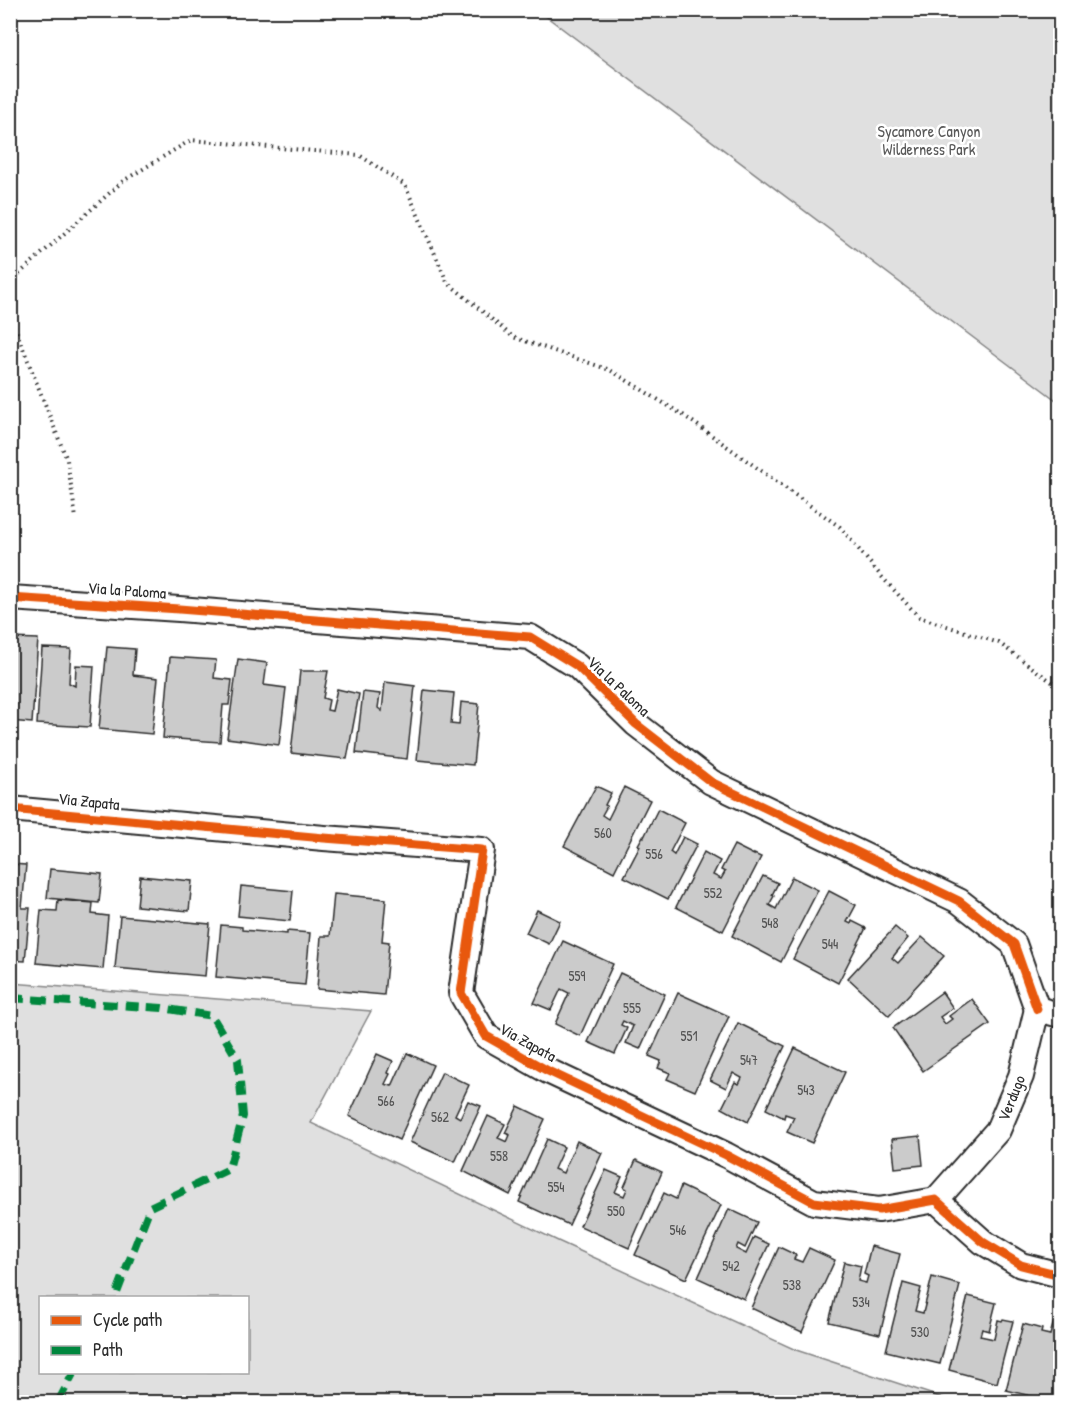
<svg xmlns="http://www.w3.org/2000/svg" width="1071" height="1413" font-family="'Patrick Hand',sans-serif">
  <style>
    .green { fill: #e0e0e0; stroke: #868686; stroke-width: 1.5; fill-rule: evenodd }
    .building { fill: #cbcbcb; stroke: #2b2b2b; stroke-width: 1.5 }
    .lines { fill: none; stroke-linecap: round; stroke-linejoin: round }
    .minor-casing { stroke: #2b2b2b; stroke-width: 28 }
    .path { stroke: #2b2b2b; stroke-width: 4; stroke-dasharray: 1.5 4.5; stroke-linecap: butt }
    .minor { stroke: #fff; stroke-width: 24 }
    .quiet { stroke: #00873e; stroke-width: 8; stroke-dasharray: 15 8; stroke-linecap: butt }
    .cycleway-casing { stroke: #fff; stroke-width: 13 }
    .cycleway { stroke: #e8590c; stroke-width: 9 }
    .labels { text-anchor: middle; stroke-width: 5; stroke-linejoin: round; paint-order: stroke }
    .number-label { font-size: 14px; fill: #535353 }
    .park-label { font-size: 16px; fill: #585858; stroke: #fff }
    .street-label { font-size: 16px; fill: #2b2b2b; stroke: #fff }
  </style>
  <rect width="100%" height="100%" fill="#fff"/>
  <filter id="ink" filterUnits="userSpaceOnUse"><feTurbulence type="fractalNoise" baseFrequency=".0167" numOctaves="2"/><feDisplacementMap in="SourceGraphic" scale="12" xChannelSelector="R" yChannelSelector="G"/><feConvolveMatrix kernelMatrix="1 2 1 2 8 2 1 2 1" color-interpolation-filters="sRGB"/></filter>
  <g filter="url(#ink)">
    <g class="green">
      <polygon points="539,11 1060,11 1060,403"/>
      <path d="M 11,983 L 371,1011 L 311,1123 L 558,1241 L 796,1350 L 955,1402 L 11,1402 ZM 40,1298 L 248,1298 L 248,1372 L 40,1372 Z"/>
    </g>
    <g class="building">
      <polygon points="10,638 38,639 32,723 10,721"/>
      <polygon points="107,647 135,649 133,675 158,678 152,734 99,729"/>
      <polygon points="42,648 71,649 69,683 75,686 76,665 94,666 90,727 37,724"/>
      <polygon points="170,657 216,660 214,678 232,680 229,705 223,705 220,742 163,738"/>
      <polygon points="238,659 267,663 264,685 286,688 279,745 227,738"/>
      <polygon points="300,671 328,671 323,698 329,700 327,710 332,711 337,689 359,694 347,759 291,753"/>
      <polygon points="385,682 415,686 407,759 356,753 363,692 380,694 378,708 382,711"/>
      <polygon points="424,690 454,693 451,724 459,725 461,702 479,704 473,765 417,760"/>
      <polygon points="596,786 611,793 605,805 607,806 602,815 608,819 624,787 650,800 614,872 564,846"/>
      <polygon points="658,809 685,823 670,852 674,855 683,837 697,844 668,899 624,877 640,846 638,845 643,836 644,837"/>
      <polygon points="734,845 754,855 754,854 761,857 723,931 676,907 704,852 720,861 713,875 721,879 725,872 721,870"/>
      <polygon points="10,864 26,865 22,908 30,908 25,961 10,960"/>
      <polygon points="50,869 102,874 99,903 47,898"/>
      <polygon points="140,876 192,881 189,911 137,906"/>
      <polygon points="763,876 778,883 772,895 774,896 769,905 776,909 792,877 818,890 781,962 732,936"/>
      <polygon points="241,886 293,891 290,921 238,916"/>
      <polygon points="829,891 856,905 847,922 851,924 852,921 866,928 838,983 793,959"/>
      <polygon points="334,894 386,899 382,941 389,942 384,995 317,989 321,936 330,936"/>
      <polygon points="58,900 93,903 92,914 108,916 103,969 36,963 41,910 57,911"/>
      <polygon points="537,910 560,921 549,944 526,933"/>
      <polygon points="120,916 210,924 205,976 115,968"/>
      <polygon points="221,925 242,927 242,930 287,934 287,931 310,933 305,985 216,977"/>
      <polygon points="895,927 908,938 892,958 898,963 922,937 944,956 889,1016 848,978"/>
      <polygon points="563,941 613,964 580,1036 555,1024 569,993 561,989 551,1010 534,1003"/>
      <polygon points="620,973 665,994 640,1049 626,1043 633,1026 623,1021 621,1025 627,1028 615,1054 588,1042"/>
      <polygon points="942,992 953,1008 940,1017 945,1024 952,1019 949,1016 972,999 990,1024 923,1071 893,1028"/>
      <polygon points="678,993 729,1016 695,1091 667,1079 670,1073 658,1068 661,1061 649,1056"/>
      <polygon points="738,1023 785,1046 748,1122 722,1108 735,1082 739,1084 742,1078 733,1073 726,1088 710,1080"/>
      <polygon points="795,1048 845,1072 812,1143 787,1132 794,1117 785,1114 784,1118 766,1109"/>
      <polygon points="407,1053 433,1065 399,1140 349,1116 377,1054 393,1061 388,1073 390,1074 385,1084 392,1086"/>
      <polygon points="442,1072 469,1085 455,1115 460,1118 468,1101 481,1106 455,1162 410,1142"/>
      <polygon points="518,1106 545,1119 510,1195 463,1171 488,1116 505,1124 498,1138 507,1142 510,1135 505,1133"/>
      <polygon points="920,1136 923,1165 895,1168 892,1139"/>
      <polygon points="547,1139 564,1147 554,1169 563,1173 577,1141 602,1153 569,1225 519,1202"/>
      <polygon points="636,1160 662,1172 629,1248 580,1226 606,1170 622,1177 615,1192 624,1196 627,1189 624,1187"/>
      <polygon points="681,1186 721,1205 686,1279 635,1255 664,1193 676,1199"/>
      <polygon points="729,1209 757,1222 745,1248 738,1244 736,1249 746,1254 754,1237 769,1244 744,1299 698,1278"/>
      <polygon points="871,1246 900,1254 880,1334 829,1322 844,1262 861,1266 858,1281 866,1283 868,1276 864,1274"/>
      <polygon points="779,1247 796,1255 794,1259 802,1262 809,1248 835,1260 802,1332 751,1308"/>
      <polygon points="932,1277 960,1285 940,1364 886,1351 903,1283 921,1288 915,1311 923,1313"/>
      <polygon points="968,1296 996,1303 989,1331 982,1329 980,1336 994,1339 998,1320 1002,1321 1003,1319 1013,1321 997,1383 949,1370"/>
      <polygon points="1054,1321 1060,1322 1060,1402 1056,1402 1006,1390 1023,1324 1042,1329 1041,1333 1050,1335"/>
    </g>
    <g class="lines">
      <g class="minor-casing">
        <g id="minor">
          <polyline points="10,598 179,609 530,637 577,666 636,724 711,782 959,901 1014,944 1037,1009"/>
          <polyline points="10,809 324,838 482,850 461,993 486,1036 548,1071 726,1155 814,1202 879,1210 936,1200 983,1242 1021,1265 1060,1275"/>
          <polyline points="1037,1009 1060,1015"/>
          <polyline points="936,1200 998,1130 1021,1076 1037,1009"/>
        </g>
      </g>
      <g class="path">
        <polyline points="10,282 123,181 191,140 359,155 405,185 447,282 513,337 610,370 683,415 840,527 881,576 919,617 999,643 1060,688"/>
        <polyline points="10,315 67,460 76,518"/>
      </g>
      <use href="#minor" class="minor"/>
      <g class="quiet">
        <polyline points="10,998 162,1008 212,1016 238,1060 243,1116 229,1169 150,1207 115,1298"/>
        <polyline points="58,1402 74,1372"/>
      </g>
      <g class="cycleway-casing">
        <g id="cycleway">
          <polyline points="10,598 179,609 530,637 577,666 636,724 711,782 959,901 1014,944 1037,1009"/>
          <polyline points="10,809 324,838 482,850 461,993 486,1036 548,1071 726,1155 814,1202 879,1210 936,1200 983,1242 1021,1265 1060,1275"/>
        </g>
      </g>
      <use href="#cycleway" class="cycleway"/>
    </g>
  </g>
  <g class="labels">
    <g class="number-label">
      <text x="603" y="838">560</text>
      <text x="654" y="859">556</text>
      <text x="713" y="898">552</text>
      <text x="770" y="928">548</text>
      <text x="830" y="949">544</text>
      <text x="577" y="981">559</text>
      <text x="632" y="1013">555</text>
      <text x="689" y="1041">551</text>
      <text x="749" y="1065">547</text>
      <text x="806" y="1095">543</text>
      <text x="386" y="1106">566</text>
      <text x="440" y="1122">562</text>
      <text x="499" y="1161">558</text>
      <text x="556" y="1192">554</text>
      <text x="616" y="1216">550</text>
      <text x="678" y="1235">546</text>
      <text x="731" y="1271">542</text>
      <text x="792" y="1290">538</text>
      <text x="861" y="1307">534</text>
      <text x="920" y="1337">530</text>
    </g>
    <g class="park-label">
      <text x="929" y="137">Sycamore Canyon<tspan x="929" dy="18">Wilderness Park</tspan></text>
    </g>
    <g class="street-label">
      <text transform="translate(127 590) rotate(4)" y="6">Via la Paloma</text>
      <text transform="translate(619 686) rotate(43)" y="6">Via la Paloma</text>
      <text transform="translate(89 801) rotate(6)" y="6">Via Zapata</text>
      <text transform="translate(528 1042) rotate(29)" y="6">Via Zapata</text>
      <text transform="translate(1011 1098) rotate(-68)" y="6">Verdugo</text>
    </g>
  </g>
  <rect width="1071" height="1413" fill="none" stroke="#fff" stroke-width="36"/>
  <rect x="18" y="18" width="1035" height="1377" fill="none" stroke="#2b2b2b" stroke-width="2" filter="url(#ink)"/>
  <rect x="39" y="1296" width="210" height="78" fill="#ffffff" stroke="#aaaaaa" stroke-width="1.5"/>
  <rect x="51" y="1316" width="30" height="9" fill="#e8590c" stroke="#aaaaaa" stroke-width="1.5"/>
  <text x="93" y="1326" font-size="18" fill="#2b2b2b">Cycle path</text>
  <rect x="51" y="1346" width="30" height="9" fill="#00873e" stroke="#aaaaaa" stroke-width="1.5"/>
  <text x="93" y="1356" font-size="18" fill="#2b2b2b">Path</text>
</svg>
